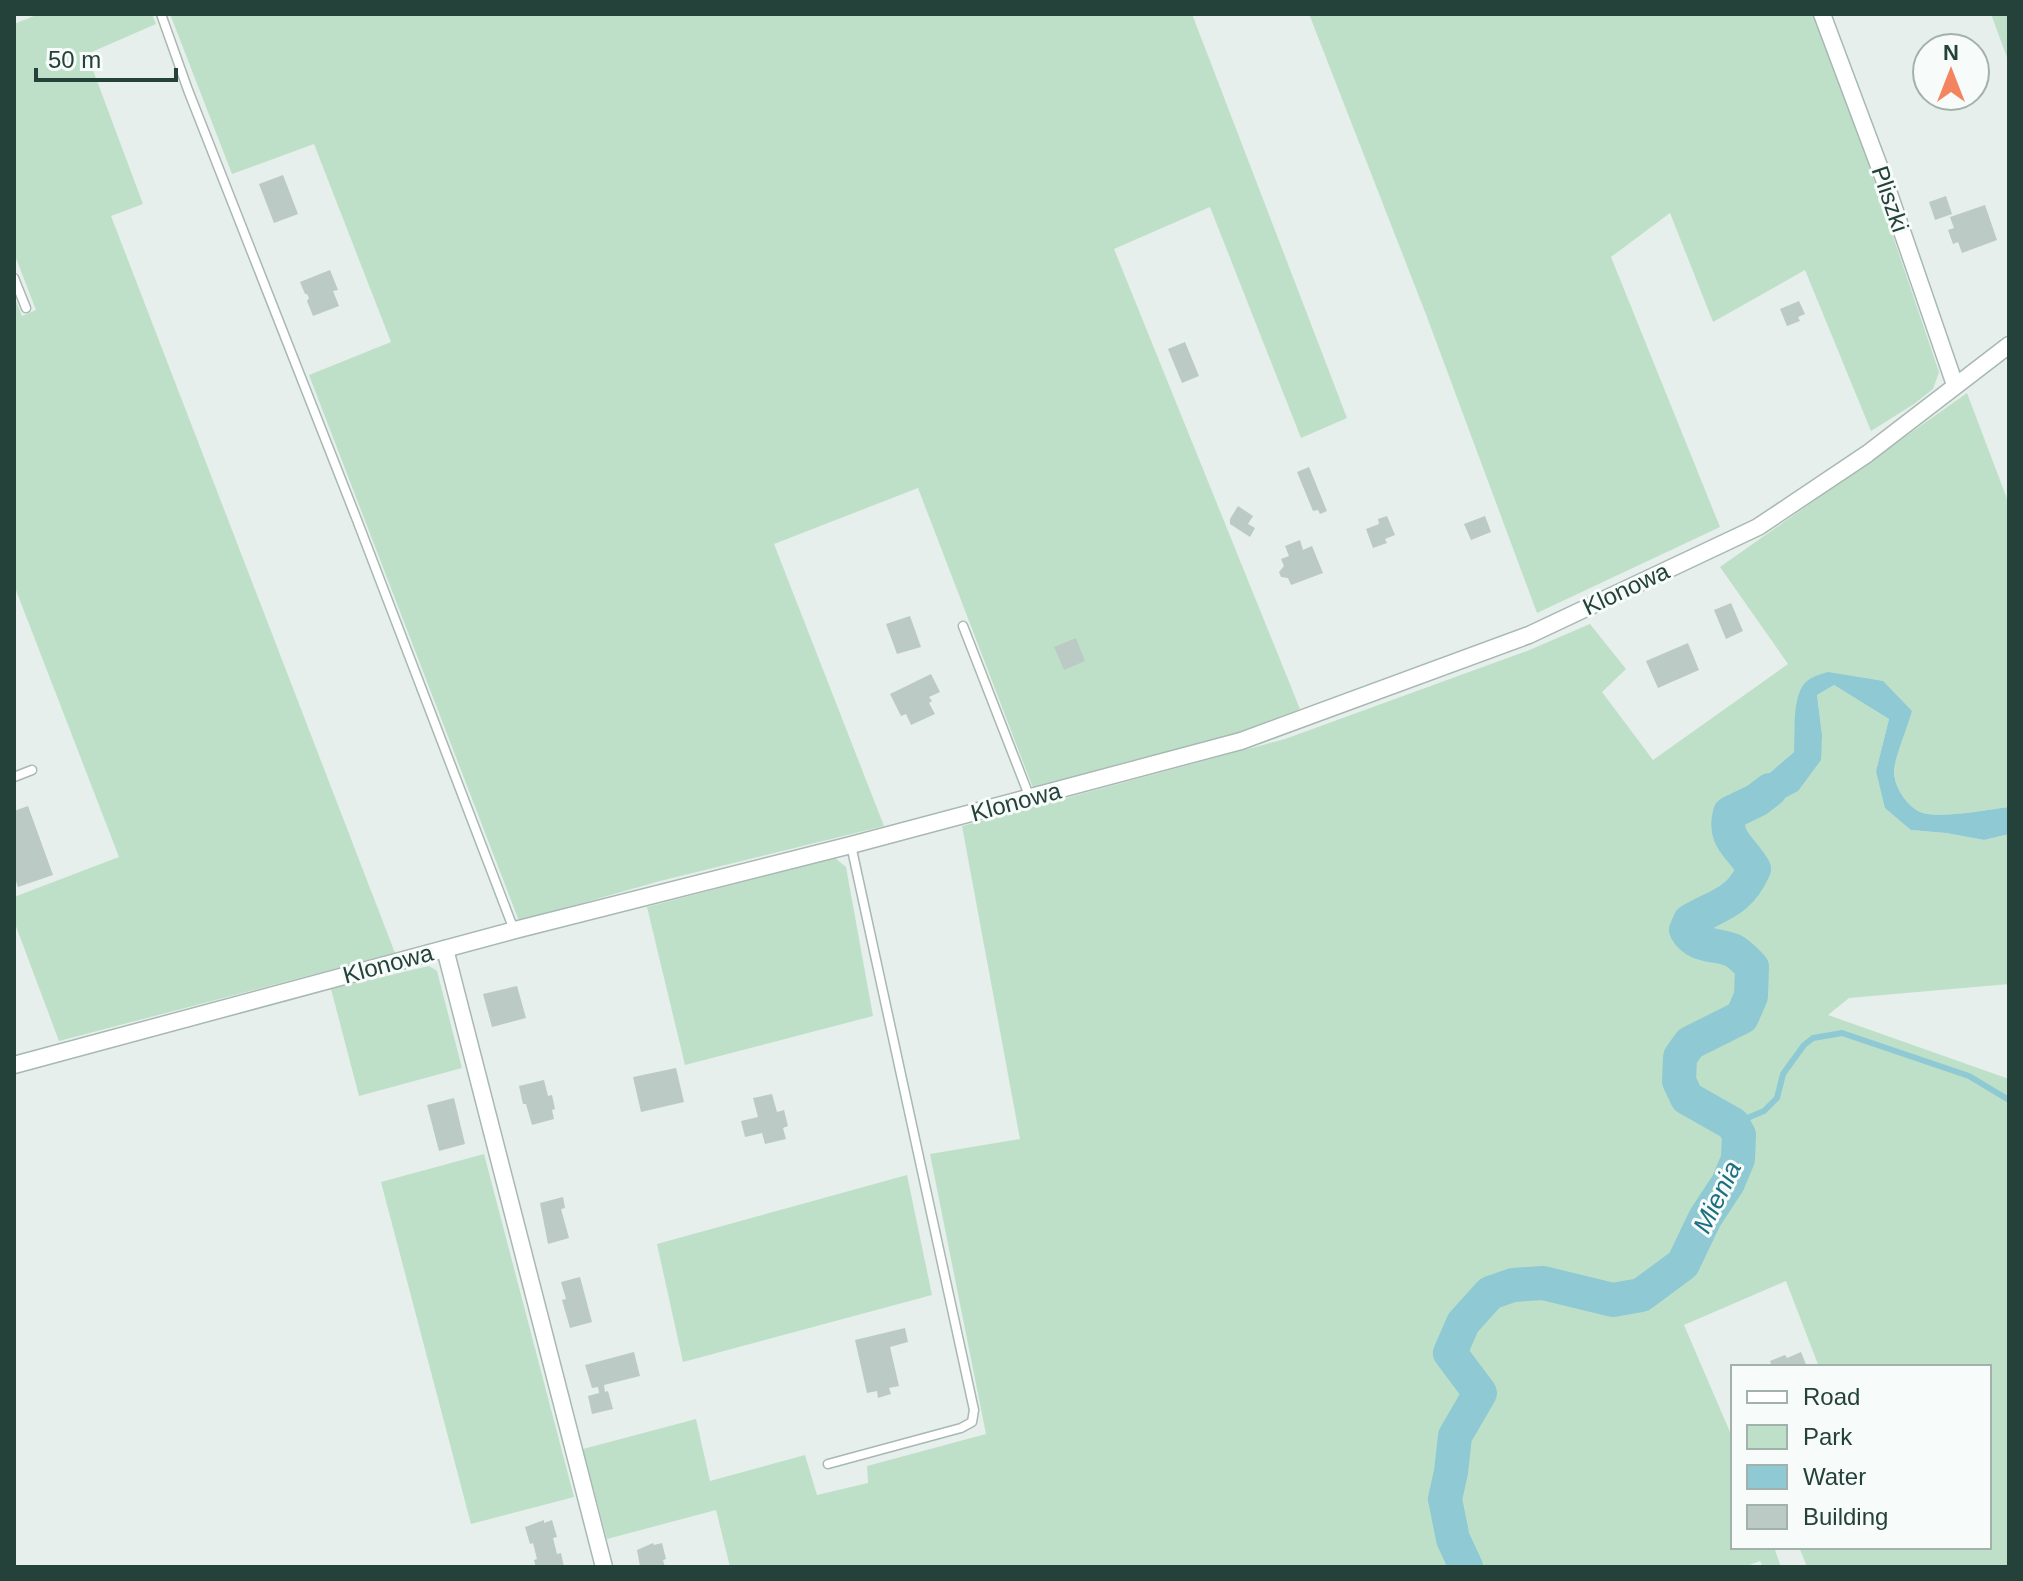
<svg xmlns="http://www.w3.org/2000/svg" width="2023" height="1581" font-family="Arial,sans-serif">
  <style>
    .green { fill: #bfe0c8 }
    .water { fill: #8ec9d4 }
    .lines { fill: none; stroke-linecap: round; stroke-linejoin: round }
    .stream { stroke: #8ec9d4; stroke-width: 6 }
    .river { stroke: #8ec9d4; stroke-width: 34 }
    .building { fill: #bbcac4 }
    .service-casing { stroke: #a8b8b2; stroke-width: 11 }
    .minor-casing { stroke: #a8b8b2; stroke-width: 19 }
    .service { stroke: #fff; stroke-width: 8 }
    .minor { stroke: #fff; stroke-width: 16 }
    .labels { text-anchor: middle; stroke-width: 6; stroke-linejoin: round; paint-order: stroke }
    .street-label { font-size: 24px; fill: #24423a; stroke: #f7fbf9 }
    .water-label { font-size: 26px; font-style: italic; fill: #1c6f80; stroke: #f7fbf9 }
  </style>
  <rect width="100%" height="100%" fill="#e6efeb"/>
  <g class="green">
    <polygon points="33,14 152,14 156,24 87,54 143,204 111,216 395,953 59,1041 14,921 14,897 119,857 14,585 14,296 22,316 36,310 14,253 14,24 34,16"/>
    <polygon points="170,14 1192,14 1347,418 1301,438 1210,207 1114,249 1300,709 1230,737 1129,761 1033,788 918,488 774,544 884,826 660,881 519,921 309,375 391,342 314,144 232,174"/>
    <polygon points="1309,14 1815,14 1862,145 1939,372 1933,389 1914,404 1871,431 1805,270 1713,322 1670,213 1611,257 1720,527 1537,613 1427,317"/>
    <polygon points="1991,14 2009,14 2009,63"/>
    <path d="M 1967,393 L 2009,504 L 2009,807 C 1986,810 1950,817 1927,814 C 1910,812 1894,788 1894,772 C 1894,759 1907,725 1912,711 L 1828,672 L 1794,727 L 1794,752 L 1750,790 L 1723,807 L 1748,818 L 1822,735 L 1817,695 L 1834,685 L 1889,719 L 1876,771 L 1911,830 L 1946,833 L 1984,840 L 2009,834 L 2009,984 L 1849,998 L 1828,1015 L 2009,1079 L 2009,1567 L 1807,1567 L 1799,1547 L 1989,1547 L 1989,1367 L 1819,1367 L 1786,1281 L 1684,1325 L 1733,1439 L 1733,1547 L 1774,1547 L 1781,1567 L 1763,1567 L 1760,1561 L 1744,1567 L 730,1567 L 716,1510 L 607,1539 L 583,1449 L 696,1419 L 710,1481 L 805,1455 L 817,1495 L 868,1483 L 867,1466 L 986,1434 L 930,1154 L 1020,1139 L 962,826 L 1285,739 L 1527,651 L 1590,624 L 1626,669 L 1602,692 L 1653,760 L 1788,664 L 1720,567 Z"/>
    <polygon points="835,858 846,867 873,1016 685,1065 647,907"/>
    <polygon points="429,966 437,971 462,1068 359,1096 331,989"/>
    <polygon points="484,1154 574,1497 471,1524 381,1182"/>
    <polygon points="907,1175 932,1295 683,1362 657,1244"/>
  </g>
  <path class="water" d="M 1828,672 L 1883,681 L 1912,711 C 1908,726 1894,759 1894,772 C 1894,788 1910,812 1927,814 C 1950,817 1986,810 2009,807 L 2009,834 L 1984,840 L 1946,833 L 1911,830 L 1885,808 L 1876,771 L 1889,719 L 1834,685 L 1817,695 L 1822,735 L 1821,760 L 1798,791 L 1747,818 L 1737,819 L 1723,807 L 1750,790 L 1794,752 C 1795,733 1792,697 1805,683 C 1810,677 1821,674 1828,672 Z"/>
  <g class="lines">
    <polyline class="stream" points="1733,1124 1764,1111 1777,1098 1783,1074 1804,1045 1813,1038 1842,1033 1969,1076 2009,1100"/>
    <path class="river" d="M 1466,1567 L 1453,1539 L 1445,1499 L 1451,1472 L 1455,1436 L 1480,1393 L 1450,1353 L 1463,1323 L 1490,1293 L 1513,1285 L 1543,1283 L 1613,1300 L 1641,1295 L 1683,1264 L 1705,1218 L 1728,1183 L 1738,1159 L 1739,1135 L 1733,1124 L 1687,1098 L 1679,1081 L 1680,1057 L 1690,1043 L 1742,1017 L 1751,996 L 1752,967 C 1746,961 1739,953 1732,950 C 1715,943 1696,948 1686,930 L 1690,921 C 1719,904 1739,903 1754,869 C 1742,847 1722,840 1730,813 L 1757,800 L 1770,790"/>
  </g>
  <g class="building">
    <polygon points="283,175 298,214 274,223 259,184"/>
    <polygon points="1946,196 1952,214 1935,220 1929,202"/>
    <polygon points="1985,205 1997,240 1962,253 1958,242 1953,244 1948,230 1954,228 1950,217"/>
    <polygon points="330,270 338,290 333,291 339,306 313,316 307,301 309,298 307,294 305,294 300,282"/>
    <polygon points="1799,301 1805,314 1798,317 1800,321 1787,326 1780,309"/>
    <polygon points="1185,342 1199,376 1182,383 1168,349"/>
    <polygon points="1309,467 1327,511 1320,514 1318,510 1313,511 1297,472"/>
    <polygon points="1238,506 1253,516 1248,524 1255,528 1250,537 1230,524 1230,519"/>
    <polygon points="1387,516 1395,535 1385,539 1387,543 1373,548 1366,529 1379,524 1378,519"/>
    <polygon points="1485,516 1491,532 1471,540 1464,524"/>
    <polygon points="1300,540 1303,550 1312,546 1323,573 1291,585 1288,578 1281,577 1279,572 1284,566 1281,559 1289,556 1285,546"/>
    <polygon points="1731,603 1743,631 1726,639 1714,610"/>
    <polygon points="910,616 921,647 897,654 886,624"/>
    <polygon points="1076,638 1085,661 1064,670 1054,647"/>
    <polygon points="1688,643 1699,670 1658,688 1646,661"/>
    <polygon points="931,674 940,692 929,697 932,701 929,703 935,714 911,725 906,714 901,716 890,694"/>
    <polygon points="28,806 53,875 18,887 14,876 14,811"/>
    <polygon points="517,986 526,1018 492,1027 483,994"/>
    <polygon points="676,1068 684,1102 641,1112 633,1077"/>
    <polygon points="544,1080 548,1096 552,1095 555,1109 552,1110 554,1119 532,1125 526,1104 523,1104 519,1086"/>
    <polygon points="772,1094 777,1112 784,1110 788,1126 783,1128 786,1139 765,1144 762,1133 745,1137 741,1121 758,1117 753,1098"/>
    <polygon points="454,1098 465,1144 439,1151 427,1105"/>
    <polygon points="563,1197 565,1208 561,1209 569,1238 548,1244 540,1203"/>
    <polygon points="580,1277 592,1322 570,1328 562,1300 566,1299 561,1282"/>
    <polygon points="905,1328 908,1342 890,1347 899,1386 889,1388 891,1394 878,1398 877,1391 867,1393 855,1340"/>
    <polygon points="634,1352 640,1376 604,1385 605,1392 608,1391 613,1409 592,1414 588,1396 599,1393 598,1387 592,1388 585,1365"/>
    <polygon points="1801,1352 1807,1367 1765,1367 1771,1364 1770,1361 1785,1355 1787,1358"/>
    <polygon points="544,1520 544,1523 552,1520 557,1537 553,1538 557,1554 561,1553 564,1567 536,1567 534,1560 537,1559 533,1543 530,1544 525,1527"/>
    <polygon points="653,1543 654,1545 662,1543 666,1559 663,1560 665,1567 640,1566 637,1550"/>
  </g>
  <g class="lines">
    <g class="service-casing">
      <g id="service">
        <polyline points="161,14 188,90 357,520 514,930"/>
        <polyline points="14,278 26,308"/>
        <polyline points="963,626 1030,798"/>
        <polyline points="14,777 32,770"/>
        <polyline points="828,1464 961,1428 972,1422 974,1410 851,845"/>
      </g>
    </g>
    <g class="minor-casing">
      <g id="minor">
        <polyline points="1822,14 1885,182 1955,385"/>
        <polyline points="445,949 604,1567"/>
        <polyline points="14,1065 515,930 851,845 1241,741 1529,635 1758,527 1867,454 2009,345"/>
      </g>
    </g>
    <use href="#service" class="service"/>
    <use href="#minor" class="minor"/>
  </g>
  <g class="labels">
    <g class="street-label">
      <text transform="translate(1890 199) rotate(71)" y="8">Pliszki</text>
      <text transform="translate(1626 589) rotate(-25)" y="8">Klonowa</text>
      <text transform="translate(1016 802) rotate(-15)" y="8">Klonowa</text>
      <text transform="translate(388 964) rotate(-15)" y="8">Klonowa</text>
    </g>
    <g class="water-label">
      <text transform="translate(1717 1197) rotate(-64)" y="9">Mienia</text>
    </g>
  </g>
  <rect width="2023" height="1581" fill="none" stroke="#24423a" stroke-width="32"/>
  <rect x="1731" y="1365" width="260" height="184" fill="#f7fbf9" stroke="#a3b1ad" stroke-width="2"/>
  <rect x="1747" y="1391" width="40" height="12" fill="#ffffff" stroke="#a3b1ad" stroke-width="2"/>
  <text x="1803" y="1405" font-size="24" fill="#24423a">Road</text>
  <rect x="1747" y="1425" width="40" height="24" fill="#bfe0c8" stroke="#a3b1ad" stroke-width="2"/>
  <text x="1803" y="1445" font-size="24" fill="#24423a">Park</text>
  <rect x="1747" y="1465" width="40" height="24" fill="#8ec9d4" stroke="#a3b1ad" stroke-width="2"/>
  <text x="1803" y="1485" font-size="24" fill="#24423a">Water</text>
  <rect x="1747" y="1505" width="40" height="24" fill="#bbcac4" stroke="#a3b1ad" stroke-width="2"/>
  <text x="1803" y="1525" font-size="24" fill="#24423a">Building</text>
  <g transform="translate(1951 72)"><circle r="38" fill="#f7fbf9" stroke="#a3b1ad" stroke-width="2"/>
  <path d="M0-6L14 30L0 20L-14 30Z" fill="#f4845f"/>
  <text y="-12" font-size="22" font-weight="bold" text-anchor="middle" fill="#24423a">N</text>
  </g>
  <path d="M36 68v12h140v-12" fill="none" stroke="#24423a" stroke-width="4"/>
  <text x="48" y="68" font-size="24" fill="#24423a" stroke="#f7fbf9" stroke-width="6" paint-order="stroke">50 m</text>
</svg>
